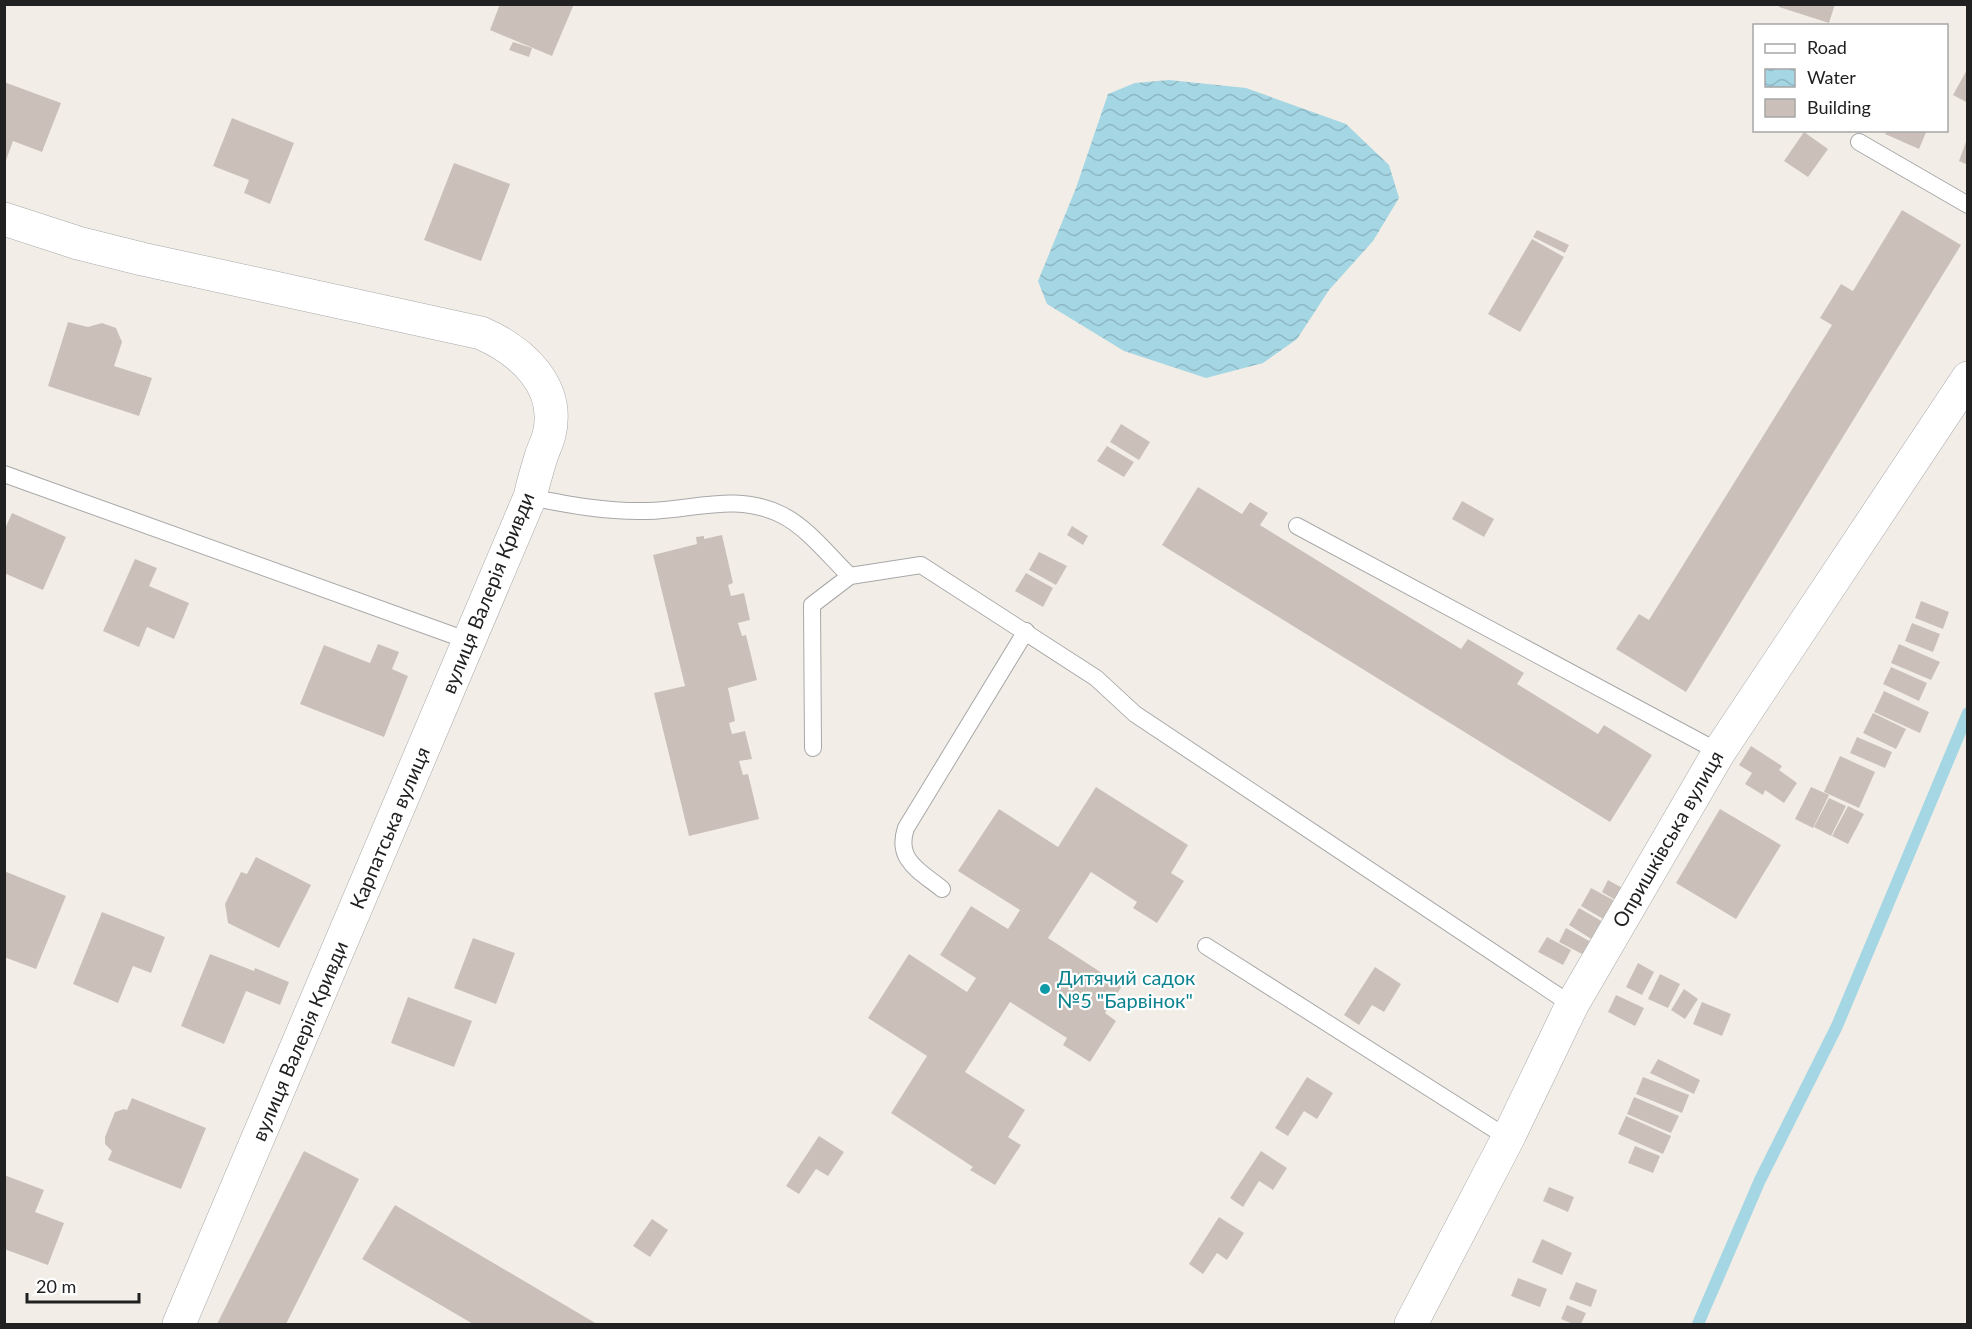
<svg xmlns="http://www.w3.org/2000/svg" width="1972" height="1329" font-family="Lato,sans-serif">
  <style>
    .water { fill: url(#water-waves) }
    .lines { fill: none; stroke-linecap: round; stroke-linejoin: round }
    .stream { stroke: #a4d6e3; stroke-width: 12 }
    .building { fill: #cac0b9 }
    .service-casing { stroke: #a8a8a8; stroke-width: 18 }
    .minor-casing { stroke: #a8a8a8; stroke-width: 34 }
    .service { stroke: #fff; stroke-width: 16 }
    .minor { stroke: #fff; stroke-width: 33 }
    .culture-dot { fill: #0f9aa8; stroke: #fff; stroke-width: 2 }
    .labels { text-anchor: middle; stroke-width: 4.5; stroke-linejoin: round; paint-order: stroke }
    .street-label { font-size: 20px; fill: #212121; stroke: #fff }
    .culture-label { font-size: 20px; fill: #0d838f; stroke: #fff; text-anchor: start }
  </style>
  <defs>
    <pattern id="water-waves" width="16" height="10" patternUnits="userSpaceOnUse" patternTransform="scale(1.5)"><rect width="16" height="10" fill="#a4d6e3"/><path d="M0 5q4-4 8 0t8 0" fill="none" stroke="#8db7c2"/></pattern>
  </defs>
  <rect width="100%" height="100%" fill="#f2eee7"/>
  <polygon class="water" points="1169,80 1246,88 1346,124 1389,165 1399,198 1373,241 1329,290 1297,339 1263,363 1206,378 1124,351 1047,304 1038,281 1076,188 1108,94 1135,83"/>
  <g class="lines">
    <polyline class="stream" points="1698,1324 1760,1180 1837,1026 1968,713"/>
  </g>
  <g class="building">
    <polygon points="500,4 574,4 552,56 490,30"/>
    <polygon points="1779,4 1835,4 1829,23 1779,7"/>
    <polygon points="513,42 532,48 529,57 509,50"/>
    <polygon points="1968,68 1968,103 1953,95"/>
    <polygon points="4,82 61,103 42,152 13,141 5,163"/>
    <polygon points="232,118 294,143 270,204 244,193 249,180 213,166"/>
    <polygon points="1887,130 1927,130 1919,149 1885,134"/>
    <polygon points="1804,132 1828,149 1808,177 1784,161"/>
    <polygon points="1967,139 1968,139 1968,165 1959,161"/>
    <polygon points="454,163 510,184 481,261 424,240"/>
    <polygon points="1902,210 1961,245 1686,692 1616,649 1639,614 1649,620 1832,325 1820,318 1841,284 1853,291"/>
    <polygon points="1537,230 1569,245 1565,253 1533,237"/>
    <polygon points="1532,239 1564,257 1520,332 1488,314"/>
    <polygon points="68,322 88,327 102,323 116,328 122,342 114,366 152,378 139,416 48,386"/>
    <polygon points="1121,424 1150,442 1139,460 1110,442"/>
    <polygon points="1107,446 1134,462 1124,477 1097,461"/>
    <polygon points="1198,487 1242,514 1250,502 1268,513 1260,525 1461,649 1468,639 1524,673 1517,684 1598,734 1604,725 1652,755 1610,822 1162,545"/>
    <polygon points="1462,501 1494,519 1484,537 1452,519"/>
    <polygon points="12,513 66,537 43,590 4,573 4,531"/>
    <polygon points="1072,526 1088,536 1083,545 1067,535"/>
    <polygon points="722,535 733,583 728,585 731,596 744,593 750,620 738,623 742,636 746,635 757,680 728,688 735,721 729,723 732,734 745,731 752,759 739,761 743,775 748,774 759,819 689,836 654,693 685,686 653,555 697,544 696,537 704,536 704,539"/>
    <polygon points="1039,552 1067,566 1056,585 1029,570"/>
    <polygon points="135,559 157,568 149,586 189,603 174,639 147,627 139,647 103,631"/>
    <polygon points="1026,573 1053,588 1043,607 1015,591"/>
    <polygon points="1921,601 1949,612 1943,629 1915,618"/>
    <polygon points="1912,623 1940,634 1933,652 1905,641"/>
    <polygon points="378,644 399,652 392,669 408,676 384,737 300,704 324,645 370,663"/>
    <polygon points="1899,644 1940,662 1931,680 1891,663"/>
    <polygon points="1891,667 1927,683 1919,701 1883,684"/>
    <polygon points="1884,691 1929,712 1920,733 1874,712"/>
    <polygon points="1873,713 1906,729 1896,749 1863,733"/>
    <polygon points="1857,737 1892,752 1885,768 1850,753"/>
    <polygon points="1751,746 1782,766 1779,770 1797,783 1784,803 1765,790 1763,795 1745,784 1752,773 1739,765"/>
    <polygon points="1840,756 1875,772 1859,808 1824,792"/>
    <polygon points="1096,787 1188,845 1171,873 1184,881 1157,923 1133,908 1137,902 1091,872 1048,938 1122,986 1105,1013 1116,1021 1090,1062 1063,1045 1067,1038 1010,1002 965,1072 1025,1110 1008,1137 1021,1145 995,1185 970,1170 973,1167 891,1113 927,1056 868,1018 909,954 967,992 976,978 940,955 971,906 1008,929 1020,910 958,871 999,809 1058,847"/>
    <polygon points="1811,787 1829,795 1813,828 1795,819"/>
    <polygon points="1829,798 1846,806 1831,836 1814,827"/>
    <polygon points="1848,806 1864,814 1848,844 1832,836"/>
    <polygon points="1720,809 1781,845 1736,919 1676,883"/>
    <polygon points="256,857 311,885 279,948 228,923 225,904 241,872 247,874"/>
    <polygon points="4,871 66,896 36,969 4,957"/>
    <polygon points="1608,880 1624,889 1617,901 1602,892"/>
    <polygon points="1591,888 1615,901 1605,920 1581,906"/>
    <polygon points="1579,908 1603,922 1593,940 1569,925"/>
    <polygon points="102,912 165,937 151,973 133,966 118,1003 73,984"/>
    <polygon points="1566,928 1591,942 1584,955 1559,942"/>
    <polygon points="1547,937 1571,950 1563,965 1538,952"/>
    <polygon points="473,938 515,953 496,1004 454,988"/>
    <polygon points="210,954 254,971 255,968 289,982 280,1005 246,991 224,1044 181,1026"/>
    <polygon points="1638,963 1654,972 1642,995 1626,987"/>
    <polygon points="1375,967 1401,984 1384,1012 1372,1005 1359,1025 1344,1015"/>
    <polygon points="1660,974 1680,984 1668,1008 1648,999"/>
    <polygon points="1684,989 1698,999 1685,1019 1671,1010"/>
    <polygon points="1616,995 1644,1008 1635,1026 1608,1012"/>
    <polygon points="408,997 472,1021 454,1067 391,1043"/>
    <polygon points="1702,1002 1731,1014 1722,1036 1693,1024"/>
    <polygon points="1658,1059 1700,1080 1694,1094 1650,1073"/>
    <polygon points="1307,1077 1333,1093 1317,1119 1304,1111 1288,1136 1275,1128"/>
    <polygon points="1643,1077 1689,1095 1682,1113 1636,1094"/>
    <polygon points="1634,1097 1679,1116 1671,1133 1627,1114"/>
    <polygon points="132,1098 206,1128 181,1189 108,1160 112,1151 105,1144 105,1137 115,1112 124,1109 127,1110"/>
    <polygon points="1626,1116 1671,1136 1663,1154 1618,1134"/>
    <polygon points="819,1136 844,1152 828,1176 816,1169 799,1194 786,1186"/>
    <polygon points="1635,1146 1660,1156 1653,1173 1628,1163"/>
    <polygon points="304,1151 359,1179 286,1324 217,1324"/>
    <polygon points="1261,1151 1287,1168 1273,1190 1259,1181 1243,1207 1230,1198"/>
    <polygon points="4,1175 44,1190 35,1212 64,1223 48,1265 4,1249"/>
    <polygon points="1549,1187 1574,1197 1568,1212 1543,1201"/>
    <polygon points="395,1205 597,1324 473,1324 362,1259"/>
    <polygon points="1219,1217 1244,1233 1227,1260 1217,1253 1203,1274 1189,1264"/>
    <polygon points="652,1219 668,1230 650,1257 633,1246"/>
    <polygon points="1542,1239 1572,1253 1562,1275 1532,1262"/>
    <polygon points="1518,1278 1547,1289 1540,1307 1511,1296"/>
    <polygon points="1576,1282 1597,1290 1591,1307 1569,1299"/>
    <polygon points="1567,1305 1586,1313 1581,1324 1573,1324 1561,1319"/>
  </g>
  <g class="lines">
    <g class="service-casing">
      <g id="service">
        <polyline points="1859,142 1968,205"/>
        <polyline points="4,474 469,641"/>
        <path d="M 530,497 C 569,505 607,512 647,511 C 695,510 736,492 782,515 C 808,528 829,556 850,576"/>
        <polyline points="1297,526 1719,752"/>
        <polyline points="813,748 812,605 850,576 921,565 1096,678 1135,714 1572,1005"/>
        <path d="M 942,889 C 920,871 895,860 906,828 L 1026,631"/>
        <polyline points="1206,946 1508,1138"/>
      </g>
    </g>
    <g class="minor-casing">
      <g id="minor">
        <path d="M 4,219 L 78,243 L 142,259 L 481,333 C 522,351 561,386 549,435 C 547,443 543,450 541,457 C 537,470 533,484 530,497 L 179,1324"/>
        <polyline points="1411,1324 1508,1138 1572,1005 1719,752 1968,378"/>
      </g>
    </g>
    <use href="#service" class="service"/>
    <use href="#minor" class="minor"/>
  </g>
  <circle class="culture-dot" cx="1045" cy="989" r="6"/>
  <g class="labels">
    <g class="street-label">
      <text transform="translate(488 593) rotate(-68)" y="7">вулиця Валерія Кривди</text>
      <text transform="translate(390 828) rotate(-67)" y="7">Карпатська вулиця</text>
      <text transform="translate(1668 839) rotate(-60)" y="7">Опришківська вулиця</text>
      <text transform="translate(300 1041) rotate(-67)" y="7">вулиця Валерія Кривди</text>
    </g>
    <g class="culture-label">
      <text x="1057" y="985">Дитячий садок<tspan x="1057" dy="23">№5 "Барвінок"</tspan></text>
    </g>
  </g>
  <rect width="1972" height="1329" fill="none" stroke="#212121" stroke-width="12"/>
  <rect x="1753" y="24" width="195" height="108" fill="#ffffff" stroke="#a6a6a6" stroke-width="1.5"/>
  <rect x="1765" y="44" width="30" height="9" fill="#ffffff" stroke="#a6a6a6" stroke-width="1.5"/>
  <text x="1807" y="54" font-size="18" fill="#212121">Road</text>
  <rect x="1765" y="69" width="30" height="18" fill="url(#water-waves)" stroke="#a6a6a6" stroke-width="1.5"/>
  <text x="1807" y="84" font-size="18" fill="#212121">Water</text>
  <rect x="1765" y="99" width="30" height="18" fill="#cac0b9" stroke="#a6a6a6" stroke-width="1.5"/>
  <text x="1807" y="114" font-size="18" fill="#212121">Building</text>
  <path d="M27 1293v9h112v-9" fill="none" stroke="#212121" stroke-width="3"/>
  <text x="36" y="1293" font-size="18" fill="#212121" stroke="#ffffff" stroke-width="4.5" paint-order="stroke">20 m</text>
</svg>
